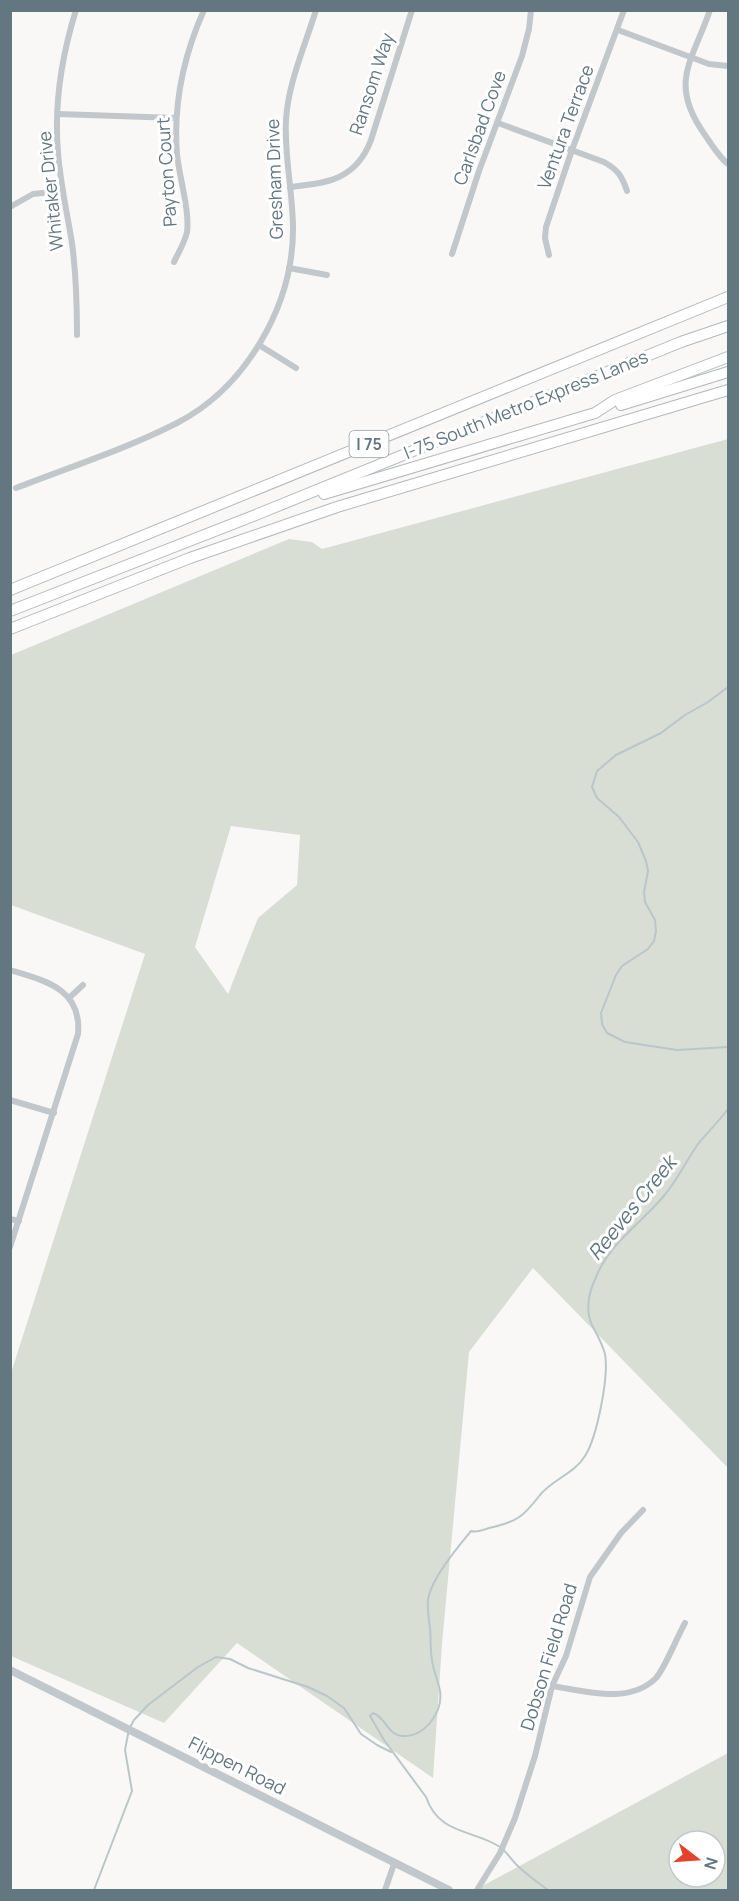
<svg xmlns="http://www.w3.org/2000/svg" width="739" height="1901" font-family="Manrope,sans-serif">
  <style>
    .green { fill: #d9ded5; fill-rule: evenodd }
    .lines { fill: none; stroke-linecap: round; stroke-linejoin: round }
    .stream { stroke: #b9c6ca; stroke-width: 2 }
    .motorway-casing { stroke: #b2b8bb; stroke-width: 12 }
    .minor { stroke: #c1c7ca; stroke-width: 6 }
    .tertiary { stroke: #c1c7ca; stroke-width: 8 }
    .motorway { stroke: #fff; stroke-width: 10 }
    .labels { text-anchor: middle; stroke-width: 6; stroke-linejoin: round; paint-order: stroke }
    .shield { fill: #fff; stroke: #92a0a7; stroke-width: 1.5 }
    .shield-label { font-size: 16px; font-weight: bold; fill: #637781 }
    .street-label { font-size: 18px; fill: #637781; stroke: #fff }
    .water-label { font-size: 20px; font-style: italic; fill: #5e767c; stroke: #fff }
  </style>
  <rect width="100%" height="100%" fill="#f9f8f6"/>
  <g class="green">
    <path d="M 728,439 L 728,1468 L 533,1268 L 469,1352 L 442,1644 L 433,1778 L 237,1643 L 164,1723 L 11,1656 L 11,1373 L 145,954 L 11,905 L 11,655 L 289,539 L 312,542 L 322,549 ZM 231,826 L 300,835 L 297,885 L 258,918 L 228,994 L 195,947 Z"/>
    <path d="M 728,1753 L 728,1890 L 475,1890 ZM 679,1841 L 715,1841 L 715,1877 L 679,1877 Z"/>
  </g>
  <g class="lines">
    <g class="stream">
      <polyline points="728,687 708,702 685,715 661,733 616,755 597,771 592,787 597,798 619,817 638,842 646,861 648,871 644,892 645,902 655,920 656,931 654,941 648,949 622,966 616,975 601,1013 602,1024 607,1033 625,1042 677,1050 728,1047"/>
      <polyline points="94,1890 132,1791 125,1750 129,1729 134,1720 148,1705 198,1667 216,1657 230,1659 248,1668 308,1687 327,1696 344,1708 361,1734 377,1745 391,1752"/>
      <path d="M 548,1890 C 539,1883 528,1876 519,1867 C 512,1861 508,1853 500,1847 C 472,1829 439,1835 426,1797 L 384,1740 L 370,1716 L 373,1713 C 386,1717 387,1736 404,1736 C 426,1736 443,1711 440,1691 C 438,1680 433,1670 432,1660 C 430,1649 431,1638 430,1628 C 429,1619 427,1610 428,1600 C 431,1579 457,1548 471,1531 C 478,1533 482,1530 489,1528 C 517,1522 523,1517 540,1495 C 553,1479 574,1474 585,1456 C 597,1437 609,1377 605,1354 C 602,1343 597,1335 592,1325 C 585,1310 589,1292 596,1277 C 610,1243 640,1224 663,1197 C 677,1181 686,1161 698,1144 C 708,1132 719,1121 728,1109"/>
    </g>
    <g class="motorway-casing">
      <g id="motorway">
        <polyline points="621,405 728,372"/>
        <polyline points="324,494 595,413 615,400 728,357"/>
        <polyline points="10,590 728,297"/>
        <polyline points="10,611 258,514 681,342 728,326"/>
        <polyline points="10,629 190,558 337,507 728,390"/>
      </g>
    </g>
    <g class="minor">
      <path d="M 76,10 C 62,55 54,105 58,152 C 60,182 67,212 72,243 C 76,273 77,304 77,335"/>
      <path d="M 710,10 C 692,62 668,83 705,135 C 712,145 719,157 728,164"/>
      <polyline points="618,30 709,64 728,66"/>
      <polyline points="58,114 176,118"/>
      <path d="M 498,123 L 604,162 C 618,170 622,176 627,191"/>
      <path d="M 290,187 C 327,183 356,180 371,140 L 412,10"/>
      <polyline points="10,207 33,194 62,191"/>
      <polyline points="452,254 479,171 522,56 529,29 531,10"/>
      <polyline points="549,255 545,238 546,227 572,150 624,10"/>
      <path d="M 174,262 C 178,253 185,242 187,232 C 190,211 179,176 177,154 C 173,103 183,57 204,10"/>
      <polyline points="289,268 327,275"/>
      <polyline points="259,345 296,368"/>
      <path d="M 16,488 C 70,467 126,449 177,423 C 246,387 293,306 293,229 C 293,192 284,156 286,120 C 288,83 305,46 316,10"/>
      <path d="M 10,970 C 46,981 82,989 78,1034 L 10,1247"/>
      <polyline points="69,998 83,985"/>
      <polyline points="10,1100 54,1113"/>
      <polyline points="10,1219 19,1221"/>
      <path d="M 552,1686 C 585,1691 629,1705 656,1678 C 665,1668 677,1637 685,1623"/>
      <polyline points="385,1890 394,1864"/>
      <polyline points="477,1890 500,1853 515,1818 535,1756 552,1686 566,1656 590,1577 621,1533 643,1510"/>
    </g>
    <polyline class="tertiary" points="10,1670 449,1890"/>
    <use href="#motorway" class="motorway"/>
  </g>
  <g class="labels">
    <rect class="shield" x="349.5" y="431" width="39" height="26" rx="4.5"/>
    <g class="shield-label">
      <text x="369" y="450">I 75</text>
    </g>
    <g class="street-label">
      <text transform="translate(372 84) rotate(-72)" y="6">Ransom Way</text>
      <text transform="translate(566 127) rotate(-70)" y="6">Ventura Terrace</text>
      <text transform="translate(480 128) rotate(-70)" y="6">Carlsbad Cove</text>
      <text transform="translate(167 172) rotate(-94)" y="6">Payton Court</text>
      <text transform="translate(275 179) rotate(-92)" y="6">Gresham Drive</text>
      <text transform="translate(51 191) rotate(-96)" y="6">Whitaker Drive</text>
      <text transform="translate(526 405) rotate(-22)" y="6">I-75 South Metro Express Lanes</text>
      <text transform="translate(549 1657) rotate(-73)" y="6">Dobson Field Road</text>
      <text transform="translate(237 1766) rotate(27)" y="6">Flippen Road</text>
    </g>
    <g class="water-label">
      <text transform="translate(632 1208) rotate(-51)" y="7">Reeves Creek</text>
    </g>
  </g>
  <rect width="739" height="1901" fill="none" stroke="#637781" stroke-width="24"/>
  <g transform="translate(697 1859) rotate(107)"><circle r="28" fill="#ffffff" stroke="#c1c9cd" stroke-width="1.5"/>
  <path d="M0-4.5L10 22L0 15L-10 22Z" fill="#e4422a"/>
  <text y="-9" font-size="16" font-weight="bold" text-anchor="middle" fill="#637781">N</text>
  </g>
</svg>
